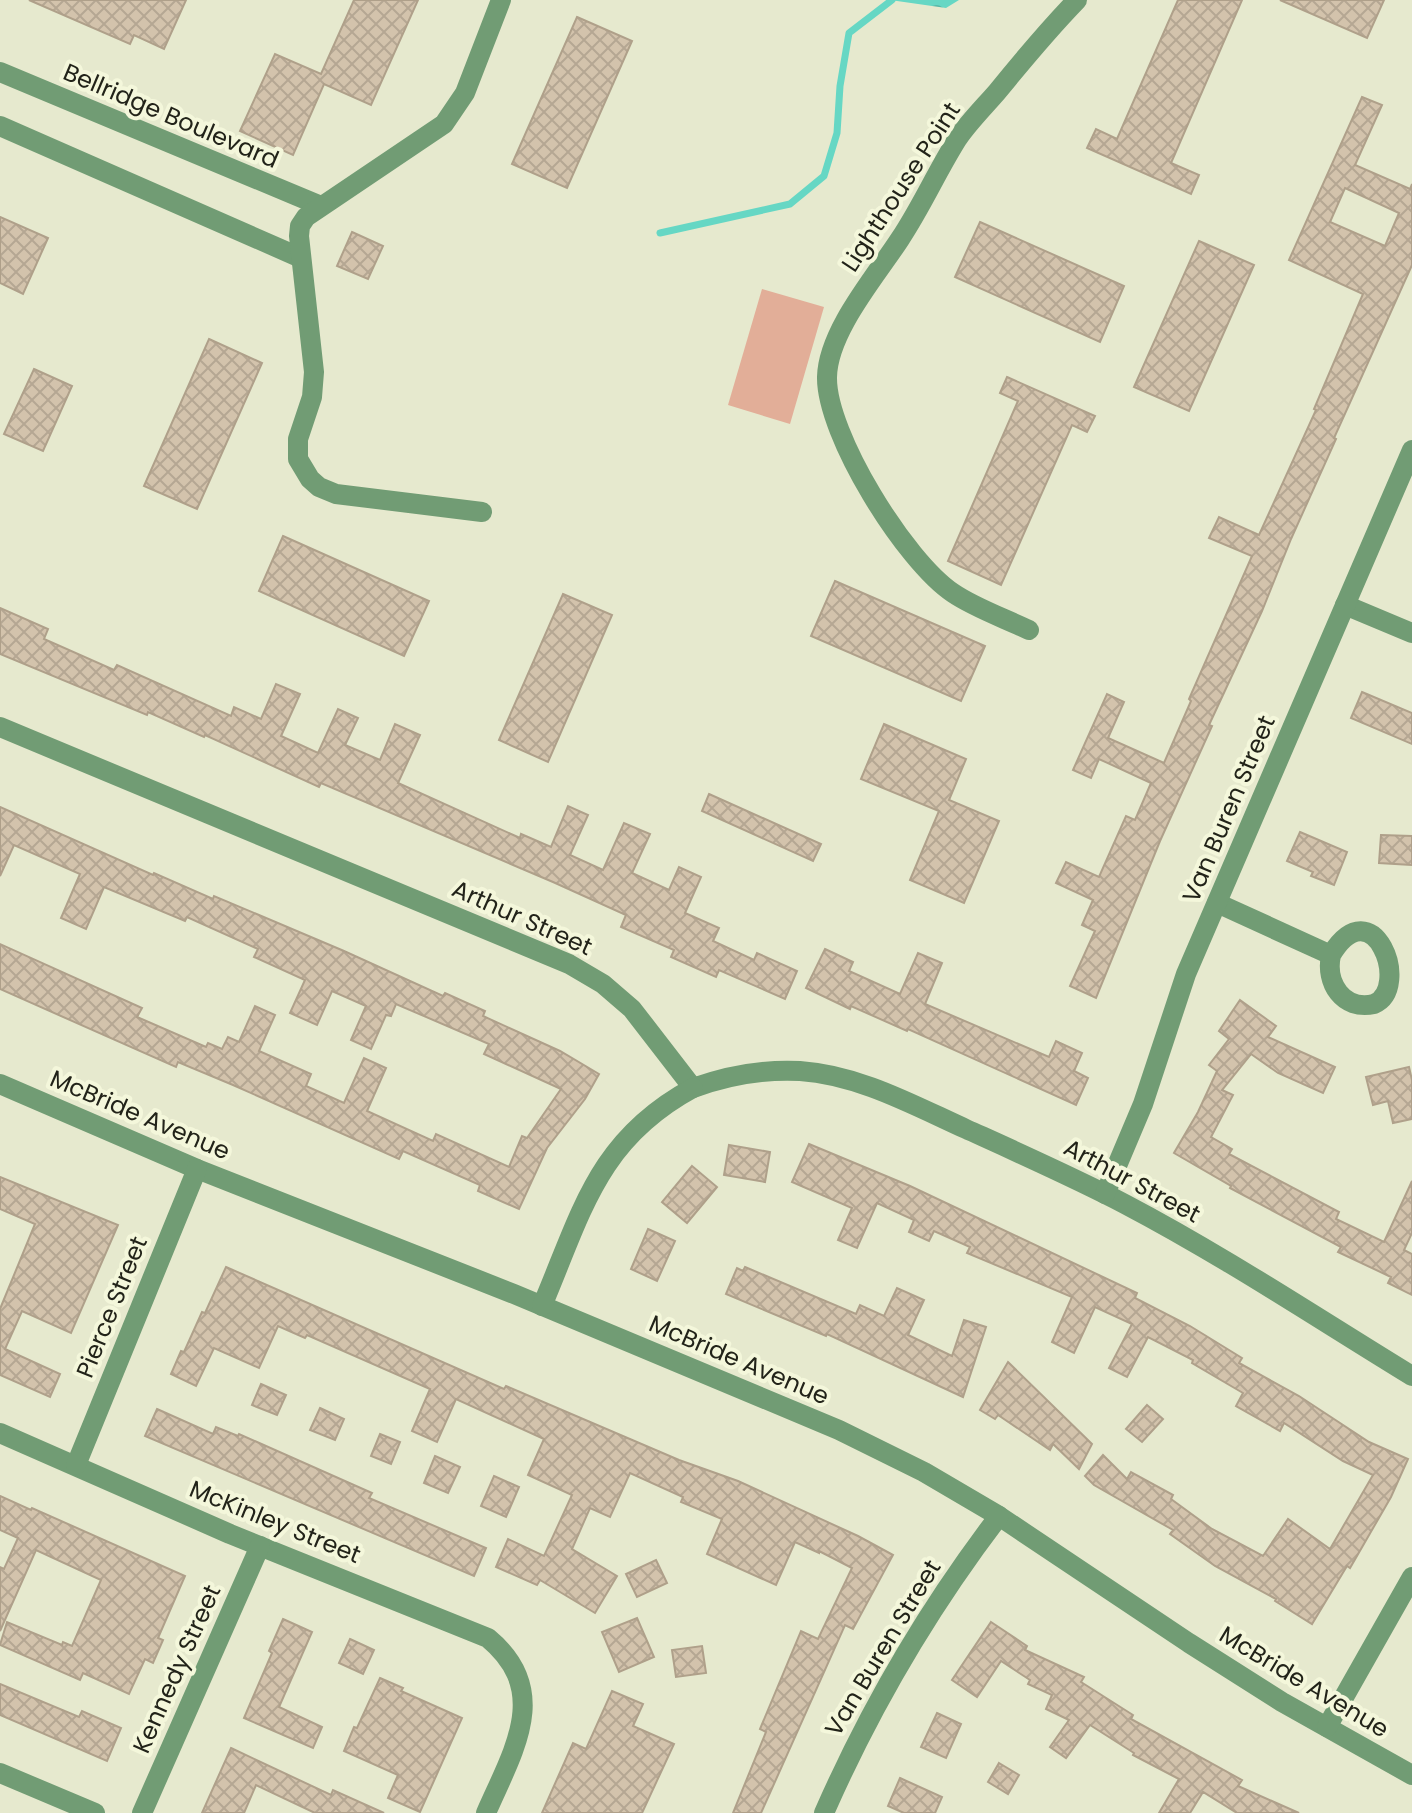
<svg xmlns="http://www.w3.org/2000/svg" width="1412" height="1813" font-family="Poppins,sans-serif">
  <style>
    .grass { fill: #e2ae98 }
    .water { fill: url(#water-waves) }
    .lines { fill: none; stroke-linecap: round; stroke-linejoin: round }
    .stream { stroke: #66d7c4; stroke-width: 7 }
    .building { fill: url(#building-cross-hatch); stroke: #afa08a; stroke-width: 2; fill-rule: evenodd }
    .minor { stroke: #719c74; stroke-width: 20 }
    .labels { text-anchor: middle; stroke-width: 8; stroke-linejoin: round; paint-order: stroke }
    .street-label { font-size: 24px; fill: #222319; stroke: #f4f7db }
  </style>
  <defs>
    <pattern id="water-waves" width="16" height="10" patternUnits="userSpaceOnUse" patternTransform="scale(2)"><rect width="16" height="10" fill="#66d7c4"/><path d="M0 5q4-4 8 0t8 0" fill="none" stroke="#58b8a8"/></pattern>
    <pattern id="building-cross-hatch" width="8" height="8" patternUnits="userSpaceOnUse" patternTransform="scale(2)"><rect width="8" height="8" fill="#d3c3ac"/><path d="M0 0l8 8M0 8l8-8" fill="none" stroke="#b5a793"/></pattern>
  </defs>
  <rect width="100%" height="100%" fill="#e6e9ce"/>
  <polygon class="grass" points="762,289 824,307 790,424 728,405"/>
  <polygon class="water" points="890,0 959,0 946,8"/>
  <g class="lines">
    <polyline class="stream" points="660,233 790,204 824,176 837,133 840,86 849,33 892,0"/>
  </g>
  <g class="building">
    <polygon points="29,0 186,0 164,49 134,35 130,44"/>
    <polygon points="354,0 418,0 371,105 324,84 293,155 240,131 275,54 321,74"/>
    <polygon points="1178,0 1242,0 1171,163 1199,175 1191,194 1087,148 1096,129 1117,139"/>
    <polygon points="1280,0 1384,0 1367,38"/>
    <polygon points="577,17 632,41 567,188 512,164"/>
    <path d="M 1362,97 L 1382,105 L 1355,165 L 1410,189 L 1412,184 L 1412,265 L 1334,438 L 1336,439 L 1291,539 L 1262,611 L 1209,725 L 1212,726 L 1160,841 L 1096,998 L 1070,986 L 1095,931 L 1082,925 L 1093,900 L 1056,883 L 1066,862 L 1099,877 L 1126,816 L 1135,820 L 1151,783 L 1099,759 L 1091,778 L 1073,770 L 1107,694 L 1124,702 L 1108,738 L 1164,763 L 1191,701 L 1189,699 L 1252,556 L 1209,538 L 1219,517 L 1259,535 L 1316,410 L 1314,409 L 1363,294 L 1289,260 ZM 1345,188 L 1399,213 L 1385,246 L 1330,222 Z"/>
    <polygon points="0,217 48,238 23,294 0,283"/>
    <polygon points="980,222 1124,286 1100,342 955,277"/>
    <polygon points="352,232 383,246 368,279 337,266"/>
    <polygon points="1199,241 1254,265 1189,411 1134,387"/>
    <polygon points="209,339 262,363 197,509 144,486"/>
    <polygon points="34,369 72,386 43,451 4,434"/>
    <polygon points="1007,377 1095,416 1087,432 1072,425 1001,585 948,561 1018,401 1000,393"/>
    <polygon points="283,536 429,601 404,656 259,591"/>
    <polygon points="835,581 985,646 961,701 811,636"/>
    <polygon points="563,594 612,615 548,762 499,740"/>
    <polygon points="0,608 48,629 44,639 114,670 117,665 231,716 234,707 261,719 276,684 300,694 281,736 318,753 338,709 358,718 345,745 380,760 395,724 420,735 398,783 520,838 521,834 551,847 568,806 588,815 570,855 603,870 624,823 650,834 632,873 669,890 679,867 701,877 685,913 719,928 713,941 754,960 757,953 797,971 785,999 719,970 716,977 671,957 674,950 621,927 626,915 553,882 321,783 319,787 205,735 204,737 148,712 147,715 0,654"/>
    <polygon points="1362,692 1412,713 1412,744 1351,718"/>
    <polygon points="884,724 966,759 949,800 999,821 964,903 910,880 939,811 861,779"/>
    <polygon points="709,794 821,844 813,861 702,811"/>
    <polygon points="0,807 153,875 154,873 213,899 214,896 344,951 443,996 445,993 485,1011 483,1016 560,1051 599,1074 585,1099 547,1148 519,1209 478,1191 480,1185 403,1151 399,1159 233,1085 178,1062 176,1067 0,989 0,944 142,1008 137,1017 206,1047 208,1043 222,1049 228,1037 239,1042 255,1006 275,1015 259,1051 311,1074 306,1086 344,1103 364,1058 386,1068 367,1111 433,1141 436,1134 509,1167 522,1136 527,1138 561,1089 484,1054 489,1044 396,1004 391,1016 386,1015 371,1049 351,1040 366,1006 332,991 317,1025 290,1013 305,980 254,957 258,949 187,917 185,921 104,887 86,929 61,918 80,874 14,845 0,876"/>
    <polygon points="1300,832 1347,852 1334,885 1311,876 1313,872 1287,861"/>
    <polygon points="1381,835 1412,836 1412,865 1379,863"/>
    <polygon points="825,949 853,962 849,971 900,994 918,953 942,963 925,1004 1049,1057 1056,1041 1082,1053 1074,1071 1088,1078 1076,1105 908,1029 907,1031 851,1006 850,1009 806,988"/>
    <polygon points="1240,1000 1276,1026 1268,1037 1335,1067 1323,1093 1278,1073 1251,1054 1222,1090 1233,1095 1211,1137 1232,1149 1229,1154 1339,1212 1336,1219 1384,1242 1412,1181 1412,1233 1404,1250 1412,1254 1412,1295 1388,1283 1391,1277 1338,1252 1341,1247 1230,1188 1231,1186 1174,1153 1198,1112 1217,1071 1209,1065 1229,1039 1219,1031"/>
    <polygon points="1409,1067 1412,1080 1412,1119 1393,1123 1388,1101 1373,1105 1366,1077"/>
    <polygon points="809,1144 910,1186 1137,1293 1135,1298 1190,1326 1242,1358 1239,1363 1299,1396 1369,1442 1408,1459 1391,1497 1350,1568 1347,1566 1312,1624 1275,1601 1276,1599 1215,1566 1170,1534 1173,1530 1094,1485 1085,1476 1103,1455 1127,1479 1131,1472 1173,1495 1171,1499 1212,1529 1263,1556 1288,1519 1330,1549 1373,1475 1343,1461 1284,1423 1280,1431 1236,1406 1243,1393 1192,1363 1193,1360 1148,1337 1127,1377 1109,1368 1132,1324 1095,1307 1074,1353 1052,1342 1072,1297 967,1253 970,1247 934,1231 929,1241 909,1232 914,1220 877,1203 857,1248 838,1240 852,1208 792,1182"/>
    <polygon points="729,1145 770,1152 765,1182 724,1175"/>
    <polygon points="692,1166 717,1187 687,1223 662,1202"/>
    <polygon points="0,1177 118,1225 71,1333 22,1311 5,1349 60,1374 50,1397 0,1375 0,1309 35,1224 0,1209"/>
    <polygon points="648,1229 675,1241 657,1281 631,1269"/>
    <polygon points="226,1267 504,1389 506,1386 679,1460 738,1481 858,1536 893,1555 853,1629 845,1625 761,1813 733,1813 766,1732 760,1729 801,1631 818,1639 852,1568 819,1551 819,1553 795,1542 776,1585 707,1554 722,1519 681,1502 683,1497 630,1473 610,1517 590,1508 572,1549 617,1576 595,1613 540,1580 537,1585 496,1567 508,1539 544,1556 572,1495 528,1475 544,1439 456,1399 437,1442 412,1431 430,1389 307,1335 305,1338 278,1326 259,1368 214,1348 196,1386 171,1374 181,1351 184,1352 202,1312 205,1313"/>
    <polygon points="745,1267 856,1314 860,1305 884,1316 897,1288 924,1300 908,1335 952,1356 964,1320 986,1327 963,1397 827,1334 826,1336 726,1294 737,1268 743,1271"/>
    <polygon points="1008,1362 1092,1444 1079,1469 1053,1444 1050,1450 998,1415 995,1419 980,1410"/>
    <polygon points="261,1384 286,1395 277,1415 252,1405"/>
    <polygon points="1147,1405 1163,1419 1142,1442 1126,1429"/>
    <polygon points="320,1408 344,1419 335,1440 310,1430"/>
    <polygon points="157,1409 213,1434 216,1427 238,1436 239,1434 372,1493 369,1498 486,1548 474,1576 145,1436"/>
    <polygon points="380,1434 400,1442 391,1464 371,1456"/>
    <polygon points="435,1456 460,1467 448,1493 424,1483"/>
    <polygon points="494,1476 519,1487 506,1517 481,1506"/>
    <polygon points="0,1496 31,1510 32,1508 185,1576 158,1638 163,1640 153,1663 145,1659 129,1694 83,1673 80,1680 0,1645 7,1622 62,1645 63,1642 72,1646 101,1580 36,1550 0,1631 0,1567 4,1569 18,1538 0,1530"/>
    <polygon points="656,1560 667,1583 637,1597 626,1574"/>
    <polygon points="637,1618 654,1657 619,1672 602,1632"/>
    <polygon points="283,1619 312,1632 279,1707 322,1727 313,1748 244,1718 272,1653 269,1651"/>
    <polygon points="991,1622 1027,1646 1025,1650 1084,1677 1081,1682 1133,1715 1131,1719 1242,1780 1238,1786 1299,1813 1237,1813 1203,1792 1190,1813 1159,1813 1179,1779 1133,1755 1134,1753 1090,1725 1066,1758 1050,1747 1069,1720 1046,1709 1052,1695 1028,1684 1030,1680 1001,1661 977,1697 952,1680"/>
    <polygon points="350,1639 374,1650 363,1674 339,1663"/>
    <polygon points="702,1646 706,1673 676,1677 672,1650"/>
    <polygon points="380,1678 403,1688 401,1691 462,1718 420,1812 388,1798 398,1775 344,1751 354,1727 357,1728"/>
    <polygon points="0,1684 79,1717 82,1711 121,1728 107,1761 0,1715"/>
    <polygon points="612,1691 643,1704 633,1726 674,1744 642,1813 542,1813 573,1743 586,1749"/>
    <polygon points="937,1713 961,1724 946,1758 921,1747"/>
    <polygon points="231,1748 331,1795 333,1790 384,1813 315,1813 256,1785 244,1813 202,1813"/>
    <polygon points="999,1763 1019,1775 1008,1794 988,1782"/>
    <polygon points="900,1778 942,1797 935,1813 904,1813 888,1806"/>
  </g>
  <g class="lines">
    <g class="minor">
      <polyline points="0,72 321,206"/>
      <polyline points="0,126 301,258"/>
      <polyline points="482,512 336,494 319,487 310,479 298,459 298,439 312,397 314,372 299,236 300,226 306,217 444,124 465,93 501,0"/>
      <polyline points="1345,605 1412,633"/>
      <path d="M 1029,630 C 1004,618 975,608 953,593 C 905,561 826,434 827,377 C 828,331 876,276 900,239 C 922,206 937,171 958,138 C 969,122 984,107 997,92 C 1023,60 1049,29 1077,0"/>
      <path d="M 0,727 L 569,964 L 603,984 L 632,1009 L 693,1088 C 729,1075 762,1069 800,1071 C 859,1075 913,1105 966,1129 C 1019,1153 1073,1177 1125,1204 C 1224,1256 1317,1318 1412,1376"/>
      <path d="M 1217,903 L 1331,955 C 1325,983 1343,1011 1374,1004 C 1412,988 1373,886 1331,955"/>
      <polyline points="0,1084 197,1169 514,1294 839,1430 924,1472 999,1516 1189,1643 1282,1702 1412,1775"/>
      <polyline points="1105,1194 1143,1104 1186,974 1412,450"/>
      <path d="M 542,1306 C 582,1212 597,1140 693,1088"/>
      <path d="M 0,1433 L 230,1534 L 488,1638 C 552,1691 513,1751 486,1813"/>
      <polyline points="76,1465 197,1169"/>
      <polyline points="1327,1727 1412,1577"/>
      <polyline points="0,1773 95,1813"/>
      <polyline points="142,1813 260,1546"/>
      <path d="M 824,1813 C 871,1706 928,1609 999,1516"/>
    </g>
  </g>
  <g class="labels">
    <g class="street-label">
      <text transform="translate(171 116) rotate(23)" y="8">Bellridge Boulevard</text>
      <text transform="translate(901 187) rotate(-57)" y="8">Lighthouse Point</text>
      <text transform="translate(1229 809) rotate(-67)" y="8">Van Buren Street</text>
      <text transform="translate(522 918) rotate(24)" y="8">Arthur Street</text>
      <text transform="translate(140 1115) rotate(23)" y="8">McBride Avenue</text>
      <text transform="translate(1132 1181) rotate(28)" y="8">Arthur Street</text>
      <text transform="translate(112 1307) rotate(-68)" y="8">Pierce Street</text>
      <text transform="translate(739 1360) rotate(23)" y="8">McBride Avenue</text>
      <text transform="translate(275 1522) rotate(22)" y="8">McKinley Street</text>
      <text transform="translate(883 1648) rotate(-59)" y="8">Van Buren Street</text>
      <text transform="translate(177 1669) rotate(-66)" y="8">Kennedy Street</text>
      <text transform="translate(1304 1682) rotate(31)" y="8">McBride Avenue</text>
    </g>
  </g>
</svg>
